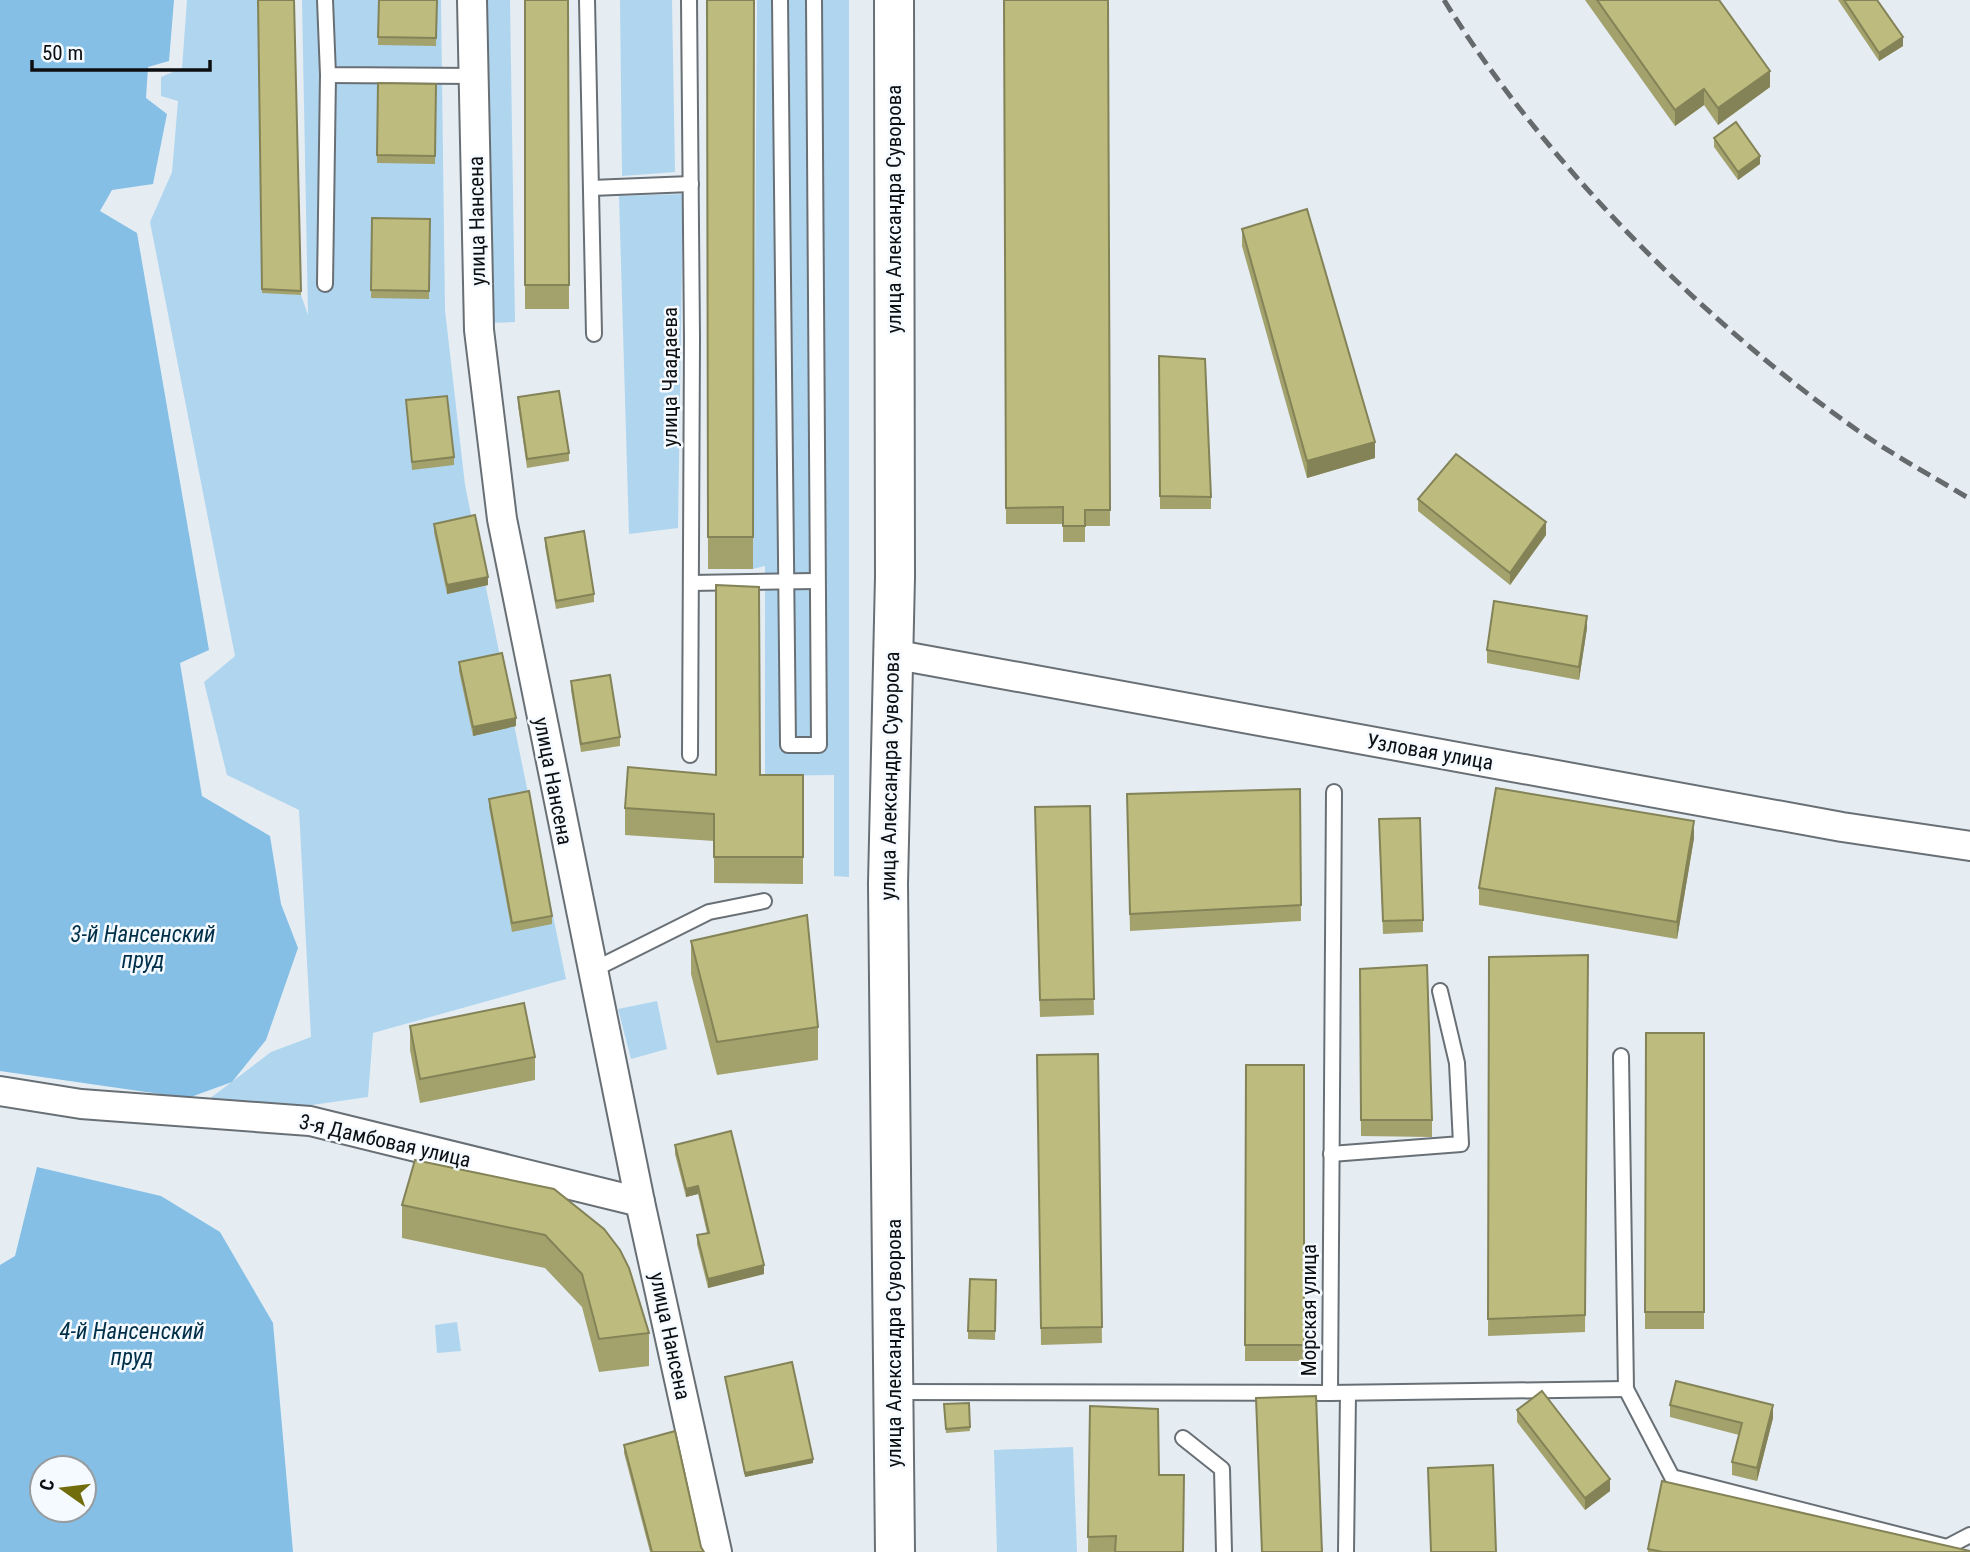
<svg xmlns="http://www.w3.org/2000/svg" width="1970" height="1552" font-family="'Roboto Condensed',sans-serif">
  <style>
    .green { fill: #b0d5ef }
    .water { fill: #85bfe5; fill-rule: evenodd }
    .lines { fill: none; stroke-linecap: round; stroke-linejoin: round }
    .lane-casing { stroke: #697075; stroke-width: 18 }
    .street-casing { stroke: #697075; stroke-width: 32 }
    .primary-casing { stroke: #697075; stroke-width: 42 }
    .lane { stroke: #fff; stroke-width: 14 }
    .street { stroke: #fff; stroke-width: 28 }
    .primary { stroke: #fff; stroke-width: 38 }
    .rail { stroke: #656a6d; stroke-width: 5; stroke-dasharray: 14 7; stroke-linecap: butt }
    .wall { fill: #a3a16c }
    .shaded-wall { fill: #848358 }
    .building { fill: #bdbb7d; stroke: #848358; stroke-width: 2 }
    .labels { text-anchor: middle; stroke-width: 5; stroke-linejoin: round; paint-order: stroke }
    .street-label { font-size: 21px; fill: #0c0e10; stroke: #f4faff }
    .water-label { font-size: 23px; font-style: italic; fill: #003049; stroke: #f4faff }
  </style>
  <rect width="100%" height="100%" fill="#e5edf3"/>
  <g class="green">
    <polygon points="187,0 258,0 262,292 301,295 308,315 302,0 441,0 445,310 465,485 566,979 373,1033 368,1097 242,1115 188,1115 271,1052 311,1037 299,810 227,775 204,682 235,656 150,222 172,172 178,101 161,96 161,77 182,68"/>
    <polygon points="480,0 510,0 515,322 487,323"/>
    <polygon points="620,0 672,0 675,172 622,176"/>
    <polygon points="757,0 849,0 849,877 834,876 834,775 765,776 765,566 753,569"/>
    <polygon points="683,194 678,528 629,534 619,196"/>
    <polygon points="657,1001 667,1049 631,1059 618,1009"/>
    <polygon points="457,1322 461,1351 437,1353 435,1325"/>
    <polygon points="1073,1447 1077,1552 997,1552 994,1450"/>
  </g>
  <g class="water">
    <polygon points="0,0 174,0 169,61 148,67 146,98 167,114 153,184 112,190 100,211 137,233 209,650 180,663 202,796 270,836 281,904 298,948 266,1040 232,1082 188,1098 0,1071"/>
    <path d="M 37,1167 L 161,1196 L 220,1232 L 273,1323 L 293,1552 L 0,1552 L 0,1265 L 15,1256 ZM 84,1468 L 84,1510 L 42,1510 L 42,1468 Z"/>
  </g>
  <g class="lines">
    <g class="lane-casing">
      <g id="lane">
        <polyline points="325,0 328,75 474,76"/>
        <polyline points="587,0 594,334"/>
        <polyline points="689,0 692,339 690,755"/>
        <polyline points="780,0 788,745 819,745 814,0"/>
        <polyline points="591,188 691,184"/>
        <polyline points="325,284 328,75"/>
        <polyline points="691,583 815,581"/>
        <polyline points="593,970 709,912 764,901"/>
        <polyline points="1621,1056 1626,1389 1672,1477 1947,1547 1970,1535"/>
        <polyline points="1331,1154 1461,1144 1457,1063 1440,991"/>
        <polyline points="895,1392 1330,1393 1334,792"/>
        <polyline points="1330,1393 1626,1389"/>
        <polyline points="1183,1438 1222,1469 1224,1552"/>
        <polyline points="1346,1552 1348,1393"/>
      </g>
    </g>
    <g class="street-casing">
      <g id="street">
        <polyline points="472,0 479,330 502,519 640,1202 717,1552"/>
        <polyline points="892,654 1842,827 1970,846"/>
        <polyline points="0,1091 81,1104 310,1121 640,1202"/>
      </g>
    </g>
    <g class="primary-casing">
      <polyline id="primary" points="894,0 895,577 888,884 895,1552"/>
    </g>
    <use href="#lane" class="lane"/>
    <use href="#street" class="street"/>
    <use href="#primary" class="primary"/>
    <path class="rail" d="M 1444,0 C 1544,162 1701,320 1857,430 C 1893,455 1932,476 1970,499"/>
  </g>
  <g class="wall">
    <polygon points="258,0 294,0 301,295 262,293"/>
    <polygon points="379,0 437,0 436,46 378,45"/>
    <polygon points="525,0 568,0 569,309 525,309"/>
    <polygon points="707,0 754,0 753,569 708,569"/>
    <polygon points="1004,0 1108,0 1110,526 1085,526 1085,542 1063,542 1063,524 1006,524"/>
    <polygon points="1585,0 1719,0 1770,87 1718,125 1704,105 1675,126"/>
    <polygon points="1838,0 1877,0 1903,46 1879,61"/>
    <polygon points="436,84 435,164 377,163 377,155"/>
    <polygon points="1714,138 1760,164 1738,180 1714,147"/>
    <polygon points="372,218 430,219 429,299 371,298"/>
    <polygon points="1242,229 1375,458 1307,478 1242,246"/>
    <polygon points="1159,356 1211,497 1211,509 1160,509"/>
    <polygon points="518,397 569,453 569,461 527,468 518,405"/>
    <polygon points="406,400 454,457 454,465 412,470"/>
    <polygon points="1418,499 1546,535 1510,585 1418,511"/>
    <polygon points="434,524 488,585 447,594 434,532"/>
    <polygon points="545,538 594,594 594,602 556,609 545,546"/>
    <polygon points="1587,628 1579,680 1487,663 1487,650"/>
    <polygon points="459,662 516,726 473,736 459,671"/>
    <polygon points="571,681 620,737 620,746 581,752 571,690"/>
    <polygon points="716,774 803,775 803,884 714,883 714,841 625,835 625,808"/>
    <polygon points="1300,789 1301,921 1130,931 1127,810"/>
    <polygon points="489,799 552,916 552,924 512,932 489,807"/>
    <polygon points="1090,806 1094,1015 1040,1017 1035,824"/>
    <polygon points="1379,832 1423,920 1423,932 1383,934"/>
    <polygon points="1694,838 1677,939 1479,905 1479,888"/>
    <polygon points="691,941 818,1027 818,1060 717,1075 691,974"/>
    <polygon points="1588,955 1585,1332 1488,1336 1489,957"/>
    <polygon points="1360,969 1432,1120 1432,1137 1361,1136"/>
    <polygon points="410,1026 535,1057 535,1080 420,1103 410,1050"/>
    <polygon points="1646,1033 1704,1033 1704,1329 1645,1329"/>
    <polygon points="1098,1054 1102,1343 1041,1345 1037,1055"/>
    <polygon points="1246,1065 1304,1065 1304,1361 1245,1361"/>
    <polygon points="675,1145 764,1274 708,1288 697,1244 697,1235 707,1233 698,1194 686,1197 675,1154"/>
    <polygon points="554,1189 649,1333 649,1366 599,1372 582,1307 545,1268 402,1238 402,1205"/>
    <polygon points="996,1280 995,1340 968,1339 968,1331"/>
    <polygon points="725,1377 813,1463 745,1477"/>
    <polygon points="969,1403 970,1431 946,1433 944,1404"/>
    <polygon points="1670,1405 1773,1418 1757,1481 1732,1475 1732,1462 1739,1435 1670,1417"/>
    <polygon points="1090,1406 1159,1475 1183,1552 1088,1552"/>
    <polygon points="1517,1410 1610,1491 1585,1510 1517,1422"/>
    <polygon points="624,1445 701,1547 704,1552 650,1552 624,1453"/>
    <polygon points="1648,1549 1970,1552 1648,1552"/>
  </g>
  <g class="shaded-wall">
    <polygon points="1903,37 1903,46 1879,61 1879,53"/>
    <polygon points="1770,71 1770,87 1718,125 1718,108"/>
    <polygon points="1704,89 1704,105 1675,126 1675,110"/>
    <polygon points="1760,156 1760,164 1738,180 1738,172"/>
    <polygon points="1375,442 1375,458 1307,478 1307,461"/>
    <polygon points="1546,522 1546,535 1510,585 1510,573"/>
    <polygon points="488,577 488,585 447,594 447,585"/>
    <polygon points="1587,616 1587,628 1579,680 1579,667"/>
    <polygon points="516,718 516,726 473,736 473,727"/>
    <polygon points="1694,821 1694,838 1677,939 1677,922"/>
    <polygon points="698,1186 698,1194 686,1197 686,1189"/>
    <polygon points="764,1265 764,1274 708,1288 708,1279"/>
    <polygon points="1773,1405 1773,1418 1757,1481 1757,1468"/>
    <polygon points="813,1459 813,1463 745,1477 745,1473"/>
    <polygon points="1610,1479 1610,1491 1585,1510 1585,1498"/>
  </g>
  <g class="building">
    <polygon points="258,0 294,0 301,291 262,289"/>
    <polygon points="379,0 437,0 436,38 378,37"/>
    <polygon points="525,0 568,0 569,285 525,285"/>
    <polygon points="707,0 754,0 753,537 708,537"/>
    <polygon points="1004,0 1108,0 1110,510 1085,510 1085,526 1063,526 1063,507 1006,508"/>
    <polygon points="1597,0 1719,0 1770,71 1718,108 1704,89 1675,110"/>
    <polygon points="1844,0 1877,0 1903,37 1879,53"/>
    <polygon points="378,83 436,84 435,156 377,155"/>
    <polygon points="1736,122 1760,156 1738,172 1714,138"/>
    <polygon points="1307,209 1375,442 1307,461 1242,229"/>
    <polygon points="372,218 430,219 429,291 371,290"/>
    <polygon points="1159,356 1205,359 1211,497 1160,496"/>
    <polygon points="559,391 569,453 527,459 518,397"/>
    <polygon points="447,396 454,457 412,462 406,400"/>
    <polygon points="1456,454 1546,522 1510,573 1418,499"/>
    <polygon points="475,515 488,577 447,585 434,524"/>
    <polygon points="584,531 594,594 556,601 545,538"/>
    <polygon points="716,585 759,587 760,775 803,775 803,857 714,857 714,814 625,808 628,767 716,775"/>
    <polygon points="1494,601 1587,616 1579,667 1487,650"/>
    <polygon points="502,653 516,718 473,727 459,662"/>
    <polygon points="610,675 620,737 581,744 571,681"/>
    <polygon points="1496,788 1694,821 1677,922 1479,888"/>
    <polygon points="1300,789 1301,905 1130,914 1127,794"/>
    <polygon points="529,791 552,916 512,923 489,799"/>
    <polygon points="1090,806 1094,999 1040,1000 1035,807"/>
    <polygon points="1420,818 1423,920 1383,921 1379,819"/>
    <polygon points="807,915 818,1027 717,1042 691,941"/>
    <polygon points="1588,955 1585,1315 1488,1319 1489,957"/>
    <polygon points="1427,965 1432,1120 1361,1120 1360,969"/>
    <polygon points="524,1003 535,1057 420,1079 410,1026"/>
    <polygon points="1646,1033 1704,1033 1704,1312 1645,1312"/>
    <polygon points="1098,1054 1102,1327 1041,1328 1037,1055"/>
    <polygon points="1246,1065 1304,1065 1304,1345 1245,1345"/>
    <polygon points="731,1131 764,1265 708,1279 697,1235 709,1233 698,1186 686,1189 675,1145"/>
    <polygon points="415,1160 554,1189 604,1229 620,1250 629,1268 649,1333 599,1339 582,1274 545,1235 402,1205"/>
    <polygon points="970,1279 996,1280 995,1331 968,1331"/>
    <polygon points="792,1362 813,1459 745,1473 725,1377"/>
    <polygon points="1676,1381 1773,1405 1757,1468 1732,1462 1742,1423 1670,1405"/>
    <polygon points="1542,1391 1610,1479 1585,1498 1517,1410"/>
    <polygon points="1316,1396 1322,1552 1262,1552 1256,1398"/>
    <polygon points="969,1403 970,1427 946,1429 944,1404"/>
    <polygon points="1090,1406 1158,1409 1159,1475 1184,1475 1183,1552 1115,1552 1116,1536 1088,1537"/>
    <polygon points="675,1431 701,1547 704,1552 652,1552 624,1445"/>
    <polygon points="1493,1465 1496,1552 1431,1552 1428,1468"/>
    <polygon points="1662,1481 1970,1551 1970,1552 1663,1552 1648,1549"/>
  </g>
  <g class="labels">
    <g class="street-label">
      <text transform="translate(894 209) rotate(-90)" y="7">улица Александра Суворова</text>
      <text transform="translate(477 221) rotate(-91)" y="7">улица Нансена</text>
      <text transform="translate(670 377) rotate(-90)" y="7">улица Чаадаева</text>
      <text transform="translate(1430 752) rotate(10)" y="7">Узловая улица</text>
      <text transform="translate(890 776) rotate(-89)" y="7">улица Александра Суворова</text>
      <text transform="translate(553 781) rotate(79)" y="7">улица Нансена</text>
      <text transform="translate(385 1141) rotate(13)" y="7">3-я Дамбовая улица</text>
      <text transform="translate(1309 1310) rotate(-90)" y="7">Морская улица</text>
      <text transform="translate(670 1336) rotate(78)" y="7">улица Нансена</text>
      <text transform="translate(894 1343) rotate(-90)" y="7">улица Александра Суворова</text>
    </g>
    <g class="water-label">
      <text x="143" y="942">3-й Нансенский<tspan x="143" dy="26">пруд</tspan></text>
      <text x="132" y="1339">4-й Нансенский<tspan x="132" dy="26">пруд</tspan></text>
    </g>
  </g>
  <g transform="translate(63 1489) rotate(284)"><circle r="33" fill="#f4faff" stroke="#979c9f" stroke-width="2"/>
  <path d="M0-5L12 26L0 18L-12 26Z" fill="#726d0c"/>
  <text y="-10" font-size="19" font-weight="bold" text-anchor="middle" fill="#0c0e10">С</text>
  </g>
  <path d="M32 60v10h178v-10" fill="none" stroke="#0c0e10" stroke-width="3.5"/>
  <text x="42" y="60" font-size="21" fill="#0c0e10" stroke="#f4faff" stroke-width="5" paint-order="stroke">50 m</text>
</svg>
